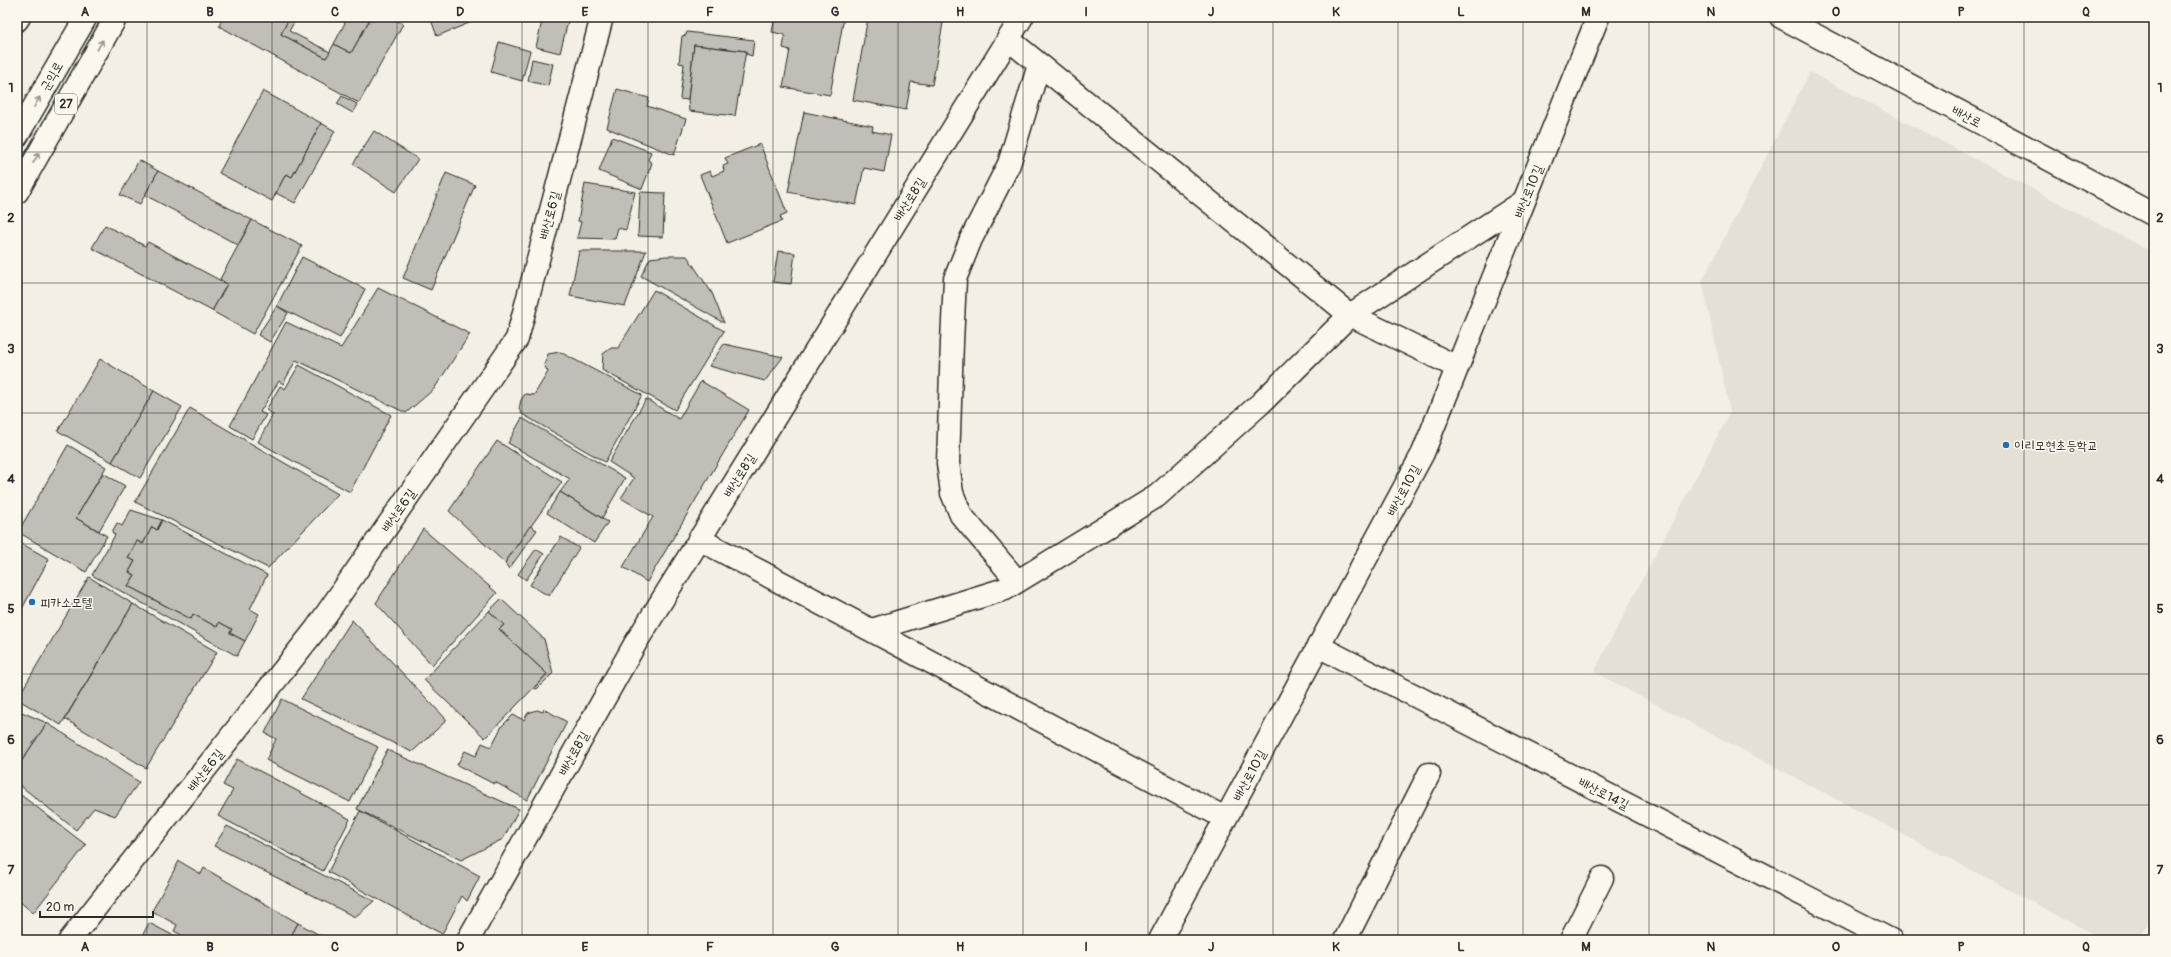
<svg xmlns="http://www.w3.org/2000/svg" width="2171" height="957" font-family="Pangolin,'Poor Story',sans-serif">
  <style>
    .built { fill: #e4e0d6 }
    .building { fill: #c0beb6; stroke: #2b2b2b }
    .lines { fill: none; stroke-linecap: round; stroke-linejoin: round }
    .minor-casing { stroke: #2b2b2b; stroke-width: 25 }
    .tertiary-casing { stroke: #2b2b2b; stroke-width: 25 }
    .primary-casing { stroke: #2b2b2b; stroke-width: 25 }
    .minor { stroke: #fbf7ec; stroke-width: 22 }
    .tertiary { stroke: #fbf7ec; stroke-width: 22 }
    .primary { stroke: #fbf7ec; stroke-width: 22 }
    .oneway { stroke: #93918c }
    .grid { fill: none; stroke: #2b2b2b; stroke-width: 1; stroke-opacity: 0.55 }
    .poi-dot { fill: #1f6fb2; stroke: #fbf7ec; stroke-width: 1.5 }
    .labels { text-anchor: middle; stroke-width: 3; stroke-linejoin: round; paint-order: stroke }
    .shield { fill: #fbf7ec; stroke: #696865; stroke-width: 1 }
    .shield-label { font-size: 12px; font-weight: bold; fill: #2b2b2b }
    .street-label { font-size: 13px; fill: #2b2b2b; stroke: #fbf7ec }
    .poi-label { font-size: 13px; fill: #2b2b2b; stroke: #fbf7ec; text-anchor: start }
    .neatline { fill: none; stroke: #2b2b2b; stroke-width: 1.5 }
    .grid-label { font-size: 13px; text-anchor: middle; font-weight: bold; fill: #2b2b2b }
  </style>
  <rect width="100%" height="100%" fill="#f3efe4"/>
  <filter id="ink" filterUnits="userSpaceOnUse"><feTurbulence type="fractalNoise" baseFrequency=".025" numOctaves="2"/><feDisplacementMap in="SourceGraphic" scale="8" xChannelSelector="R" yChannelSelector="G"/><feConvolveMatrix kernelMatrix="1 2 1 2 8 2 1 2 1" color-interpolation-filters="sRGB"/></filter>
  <g filter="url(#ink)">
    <polygon class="built" points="1810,72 2154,253 2154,911 2139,940 2104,940 1594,672 1730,412 1702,281"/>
    <g class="building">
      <polygon points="223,17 290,17 281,34 326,58 334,44 351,53 371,17 391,17 403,24 359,103 219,26"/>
      <polygon points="290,17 297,17 289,31 330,52 326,58 281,34"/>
      <polygon points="348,17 371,17 351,53 334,44"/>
      <polygon points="430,17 484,17 437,36"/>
      <polygon points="543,17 569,17 560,53 536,47"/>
      <polygon points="775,17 844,17 830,95 783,87 790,50 783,48 785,35 772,32"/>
      <polygon points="868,17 912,17 943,23 932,85 911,82 906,110 853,100"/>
      <polygon points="687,32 754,40 752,56 746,54 746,51 694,45 688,100 680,99 684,64 679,63 682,36 686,35"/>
      <polygon points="499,42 530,51 522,81 491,72"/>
      <polygon points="694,45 746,51 735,116 689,111 688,100"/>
      <polygon points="532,59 553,64 548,86 528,81"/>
      <polygon points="617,89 649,98 647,106 686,119 674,155 607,128"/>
      <polygon points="263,91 321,123 292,177 286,174 272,201 219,173"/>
      <polygon points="342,96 357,104 353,113 337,104"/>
      <polygon points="804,112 873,126 872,131 891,135 884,172 864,168 856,205 788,192"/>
      <polygon points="321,123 335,131 295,203 276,193 286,174 292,177"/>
      <polygon points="374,131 418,159 396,192 353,164"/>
      <polygon points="612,137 651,152 648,160 652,163 642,189 599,171"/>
      <polygon points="760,144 787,213 780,216 782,221 727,243 700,175 710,171 712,176 724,171 723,166 728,164 725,158"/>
      <polygon points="139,160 158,171 140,204 120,195"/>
      <polygon points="158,171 252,220 238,245 145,195"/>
      <polygon points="446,173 475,185 431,290 403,278"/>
      <polygon points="585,184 635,192 626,230 618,228 615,239 577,238 581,222 578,221"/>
      <polygon points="640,192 665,193 663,237 638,236"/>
      <polygon points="252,220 302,246 253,334 212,311 227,284 220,279"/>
      <polygon points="105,225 145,246 148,242 227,284 212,311 92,248"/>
      <polygon points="579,251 646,251 625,306 570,296"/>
      <polygon points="778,251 795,253 791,284 773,282"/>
      <polygon points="666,256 687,256 712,293 724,323 641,276 650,258"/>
      <polygon points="302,257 365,289 340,338 277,306"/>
      <polygon points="378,288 470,334 434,389 406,413 296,360 283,384 279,381 260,412 266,415 252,439 230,426 286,322 341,348"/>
      <polygon points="654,290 724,331 675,410 602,370 603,354 611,348 618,348"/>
      <polygon points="277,306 288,313 270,342 258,335"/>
      <polygon points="724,344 783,357 765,381 709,366"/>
      <polygon points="560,352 642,395 605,462 522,414 519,409 521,400 525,394 534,395 548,372 544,365 548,354"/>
      <polygon points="100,359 154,391 112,462 58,431"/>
      <polygon points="299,365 391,415 350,492 258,442 273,414 266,410 280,386 285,389"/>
      <polygon points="701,381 749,410 647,582 623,567 653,517 621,498 634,478 609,462 646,399 679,419"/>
      <polygon points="154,391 182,407 140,478 112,462"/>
      <polygon points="190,408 338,494 268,568 135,502"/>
      <polygon points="522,418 625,478 602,518 560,492 570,479 508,443"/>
      <polygon points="497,441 562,482 505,563 449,511"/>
      <polygon points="68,445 106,467 76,518 107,536 86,572 18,532"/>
      <polygon points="103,473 125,486 99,531 76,518"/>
      <polygon points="560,492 608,522 594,543 547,513"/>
      <polygon points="131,510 162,520 157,530 152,527 143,544 137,541 128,558 135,561 129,572 135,575 128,586 191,619 193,614 217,627 219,622 232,629 230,633 245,641 237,656 92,575 115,535 112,532 117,523 122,526"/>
      <polygon points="162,520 267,575 250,609 259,614 245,641 230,633 232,629 219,622 217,627 193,614 191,619 128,586 135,575 129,572 135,561 128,558 137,541 143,544 152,527 157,530"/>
      <polygon points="530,526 537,530 509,569 505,563"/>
      <polygon points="423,529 497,593 432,665 376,603"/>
      <polygon points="561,537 579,548 549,596 530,585"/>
      <polygon points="17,541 49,559 17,618"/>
      <polygon points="536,549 544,554 526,580 518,574"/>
      <polygon points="89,577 133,604 61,725 17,699"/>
      <polygon points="501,599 544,639 553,673 537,689 534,688 547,674 499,629 504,625 489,611"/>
      <polygon points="133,604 217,652 146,768 65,719"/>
      <polygon points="489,611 504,625 499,629 547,674 485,738 424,680"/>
      <polygon points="352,620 447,720 412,752 301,699"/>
      <polygon points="282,699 378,747 350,802 266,760 276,739 265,733"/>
      <polygon points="544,709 567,722 527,800 495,782 494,784 457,765 465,751 476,756 482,743 491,747 502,726 513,715 524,720 528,713 537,710 543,712"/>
      <polygon points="17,710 47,723 17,768"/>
      <polygon points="47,723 139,782 115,816 94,808 76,830 17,783 17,768"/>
      <polygon points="387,750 519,809 503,839 461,860 357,809"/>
      <polygon points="237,759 350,819 323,871 218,816 233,790 223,785"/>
      <polygon points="17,792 86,845 33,913 17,899"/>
      <polygon points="360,811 480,876 467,901 462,896 442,934 328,872"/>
      <polygon points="227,826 374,901 355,917 214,846"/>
      <polygon points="179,861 201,874 204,868 298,923 289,940 191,940 174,931 177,925 152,911"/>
      <polygon points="149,923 182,940 140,940"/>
      <polygon points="298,923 325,938 323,940 289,940"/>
    </g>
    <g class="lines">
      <g class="minor-casing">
        <g id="minor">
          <polyline points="1008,39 1350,315 1457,367"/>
          <polyline points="699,539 1225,818"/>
          <polyline points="1017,581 961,515 952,493 948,463 952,342 955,279 971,239 1009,164 1039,65"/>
          <polyline points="872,630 1005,589 1157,496 1261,403 1350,315 1523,202"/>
          <polyline points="1318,646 1891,940"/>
          <polyline points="70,940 316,629 517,339 602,17"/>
          <polyline points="468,940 635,644 1022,17"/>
          <polyline points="1160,940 1423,453 1598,17"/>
          <polyline points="1345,940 1429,774"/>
          <polyline points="1571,940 1602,878"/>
        </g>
      </g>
      <g class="tertiary-casing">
        <g id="tertiary">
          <polyline points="1781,17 2154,215"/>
          <polyline points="17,20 19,17"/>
          <polyline points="17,136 86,17"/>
        </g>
      </g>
      <g class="primary-casing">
        <polyline id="primary" points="17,192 116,17"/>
      </g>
      <use href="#minor" class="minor"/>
      <use href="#tertiary" class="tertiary"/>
      <use href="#primary" class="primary"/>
    </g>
    <defs><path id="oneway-shaft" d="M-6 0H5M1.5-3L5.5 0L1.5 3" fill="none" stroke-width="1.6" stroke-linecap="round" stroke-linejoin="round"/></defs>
    <g class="oneway">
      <use href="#oneway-shaft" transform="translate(100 45) rotate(-61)"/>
      <use href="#oneway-shaft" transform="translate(37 102) rotate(-60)"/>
      <use href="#oneway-shaft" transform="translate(36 158) rotate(-61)"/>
    </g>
  </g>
  <path class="grid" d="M 147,17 L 147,940M 272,17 L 272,940M 397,17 L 397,940M 522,17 L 522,940M 648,17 L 648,940M 773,17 L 773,940M 898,17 L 898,940M 1023,17 L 1023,940M 1148,17 L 1148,940M 1273,17 L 1273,940M 1398,17 L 1398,940M 1523,17 L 1523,940M 1649,17 L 1649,940M 1774,17 L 1774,940M 1899,17 L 1899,940M 2024,17 L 2024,940M 17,152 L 2154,152M 17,283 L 2154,283M 17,413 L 2154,413M 17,544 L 2154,544M 17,674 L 2154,674M 17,805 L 2154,805"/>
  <g class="poi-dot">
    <circle cx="2006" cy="445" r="4"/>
    <circle cx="32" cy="602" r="4"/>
  </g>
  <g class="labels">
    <rect class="shield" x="55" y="94" width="22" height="20" rx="3"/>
    <g class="shield-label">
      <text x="66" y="108">27</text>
    </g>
    <g class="street-label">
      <text transform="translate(51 76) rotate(-60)" y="5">군익로</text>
      <text transform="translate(1967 116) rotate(28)" y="5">배산로</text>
      <text transform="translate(1528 191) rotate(-68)" y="5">배산로10길</text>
      <text transform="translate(909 199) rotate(-58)" y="5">배산로8길</text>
      <text transform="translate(549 215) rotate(-75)" y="5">배산로6길</text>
      <text transform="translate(739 475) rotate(-58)" y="5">배산로8길</text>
      <text transform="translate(1403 490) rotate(-62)" y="5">배산로10길</text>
      <text transform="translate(398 510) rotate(-55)" y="5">배산로6길</text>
      <text transform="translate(573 753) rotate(-61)" y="5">배산로8길</text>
      <text transform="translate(205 770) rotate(-52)" y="5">배산로6길</text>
      <text transform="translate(1249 775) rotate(-62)" y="5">배산로10길</text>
      <text transform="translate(1604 793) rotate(27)" y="5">배산로14길</text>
    </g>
    <g class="poi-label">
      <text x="2014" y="450">이리모현초등학교</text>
      <text x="40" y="607">피카소모텔</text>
    </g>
  </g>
  <rect width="2171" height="957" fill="none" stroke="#fbf7ec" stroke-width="44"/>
  <path d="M40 911v6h113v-6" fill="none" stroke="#2b2b2b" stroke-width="2"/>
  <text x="46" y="911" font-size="12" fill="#2b2b2b" stroke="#fbf7ec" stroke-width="3" paint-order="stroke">20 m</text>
  <rect x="22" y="22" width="2127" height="913" class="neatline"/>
  <g class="grid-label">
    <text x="85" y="16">A</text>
    <text x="210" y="16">B</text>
    <text x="335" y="16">C</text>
    <text x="460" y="16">D</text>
    <text x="585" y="16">E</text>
    <text x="710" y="16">F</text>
    <text x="835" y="16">G</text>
    <text x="960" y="16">H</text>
    <text x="1086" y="16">I</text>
    <text x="1211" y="16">J</text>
    <text x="1336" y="16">K</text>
    <text x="1461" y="16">L</text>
    <text x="1586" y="16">M</text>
    <text x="1711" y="16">N</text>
    <text x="1836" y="16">O</text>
    <text x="1961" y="16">P</text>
    <text x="2086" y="16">Q</text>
    <text x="11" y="92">1</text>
    <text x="2160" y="92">1</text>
    <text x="11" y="222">2</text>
    <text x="2160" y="222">2</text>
    <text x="11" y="353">3</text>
    <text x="2160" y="353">3</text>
    <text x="11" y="483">4</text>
    <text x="2160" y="483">4</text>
    <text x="11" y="613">5</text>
    <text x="2160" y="613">5</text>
    <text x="11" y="744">6</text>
    <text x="2160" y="744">6</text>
    <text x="11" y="874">7</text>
    <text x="2160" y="874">7</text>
    <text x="85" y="951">A</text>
    <text x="210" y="951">B</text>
    <text x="335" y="951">C</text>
    <text x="460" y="951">D</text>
    <text x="585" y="951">E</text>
    <text x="710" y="951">F</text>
    <text x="835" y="951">G</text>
    <text x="960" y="951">H</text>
    <text x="1086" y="951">I</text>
    <text x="1211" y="951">J</text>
    <text x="1336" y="951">K</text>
    <text x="1461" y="951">L</text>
    <text x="1586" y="951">M</text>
    <text x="1711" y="951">N</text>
    <text x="1836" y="951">O</text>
    <text x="1961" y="951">P</text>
    <text x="2086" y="951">Q</text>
  </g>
</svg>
